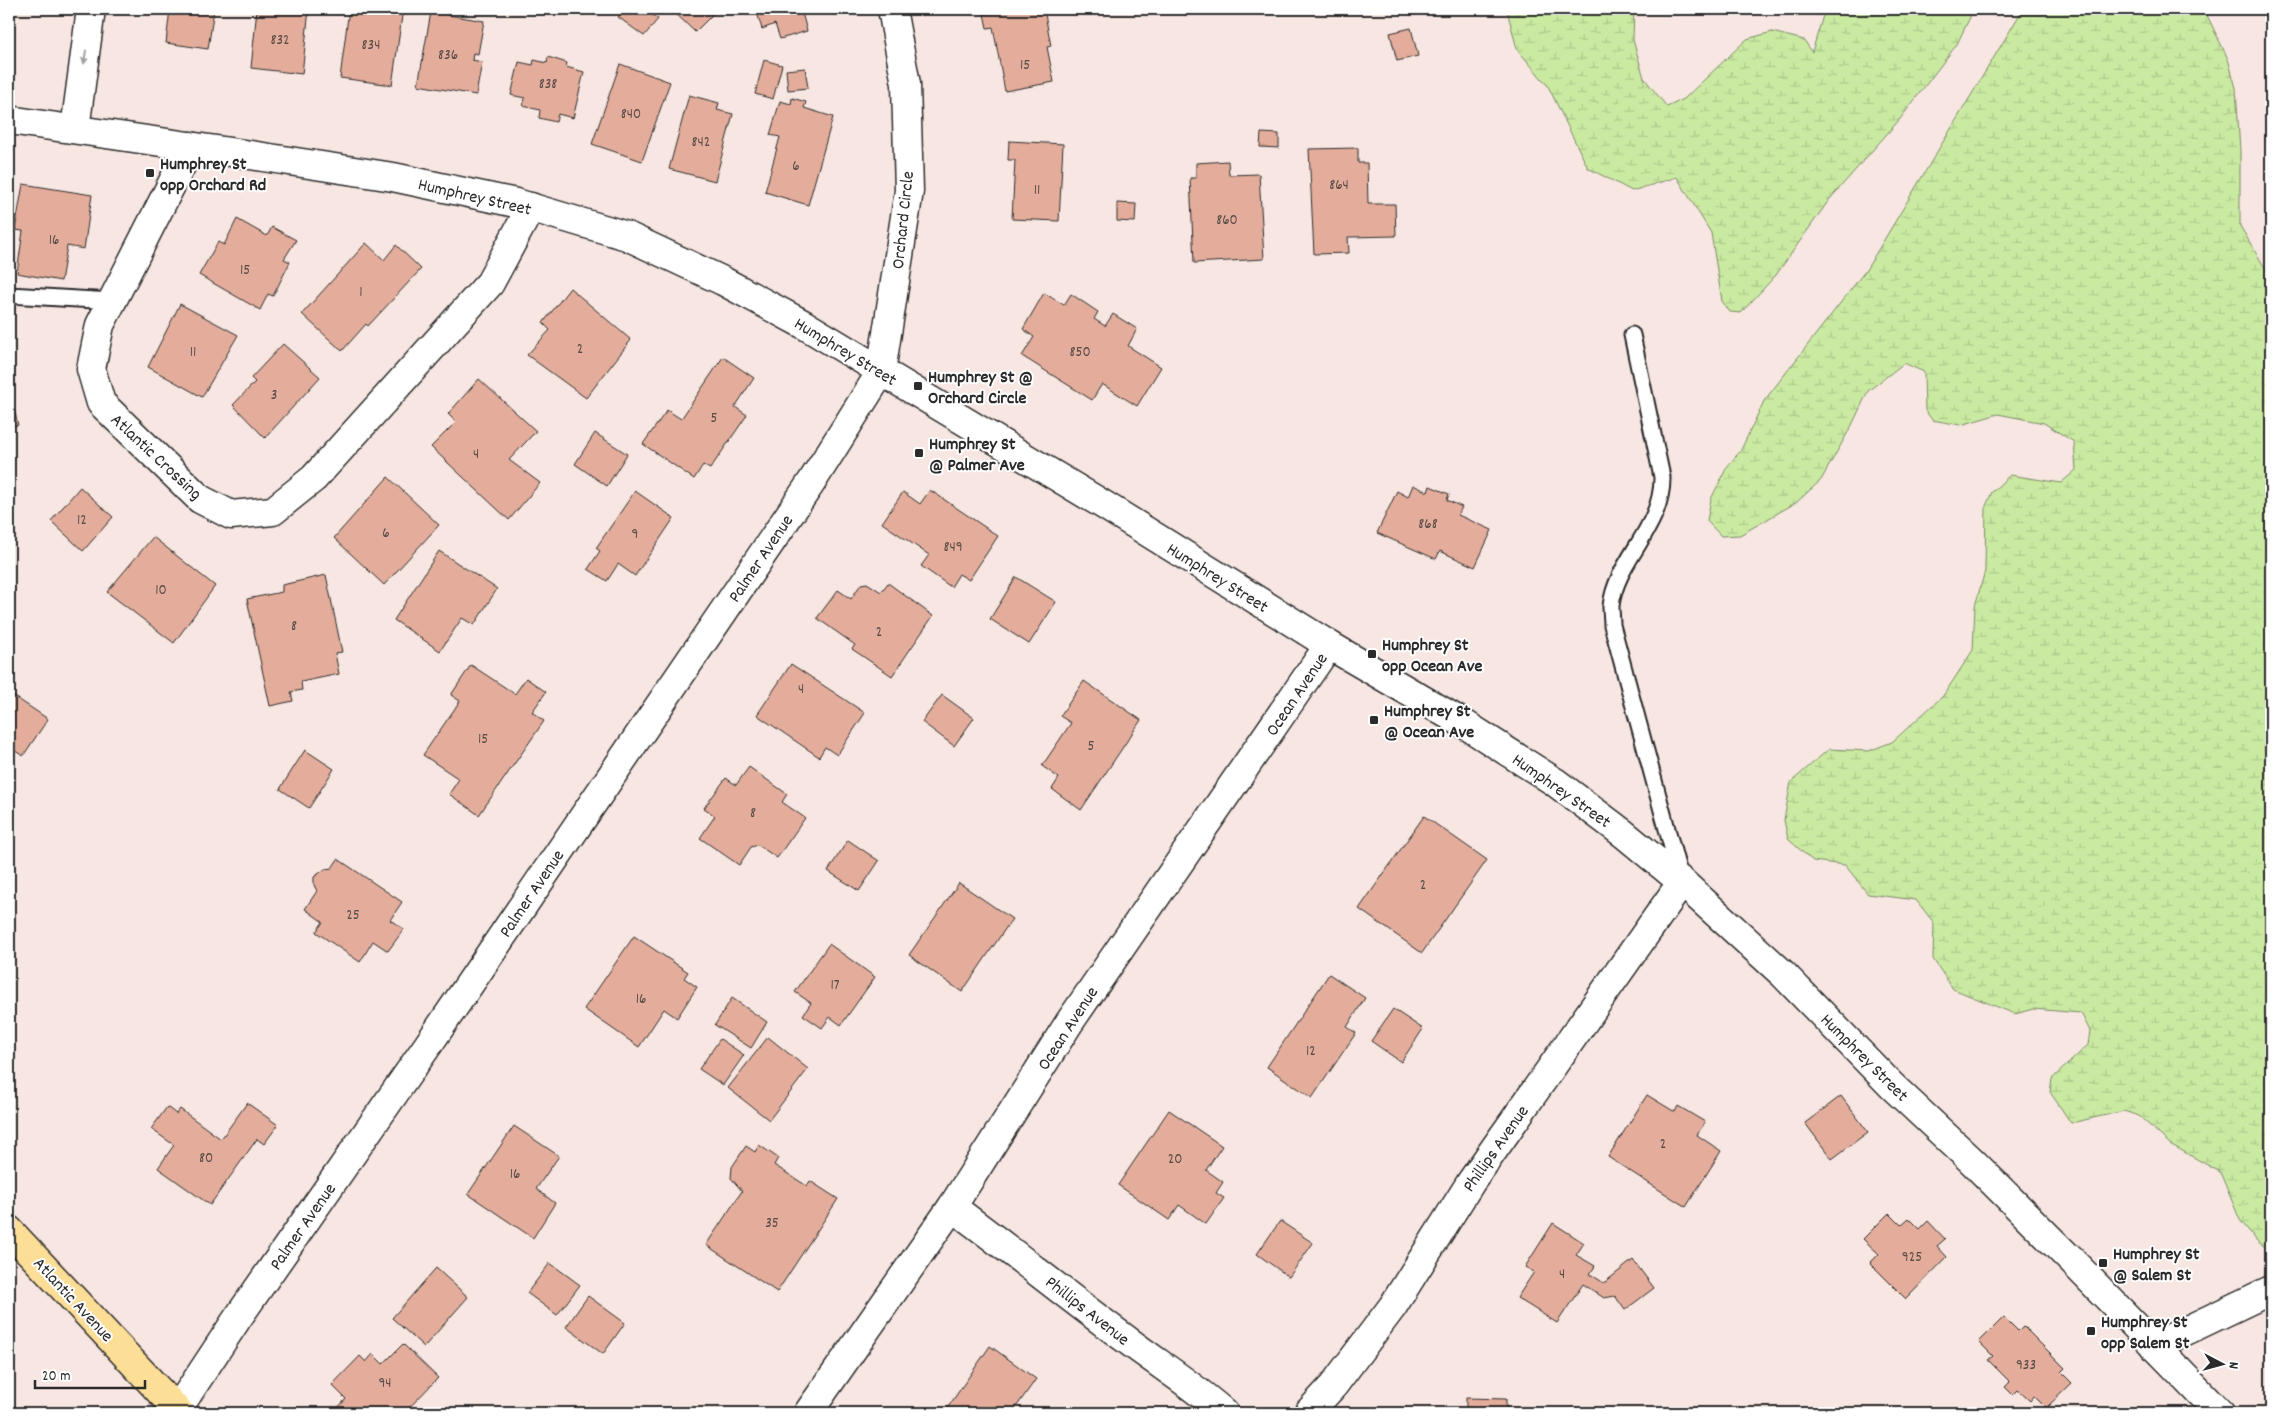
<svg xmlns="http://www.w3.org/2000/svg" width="2280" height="1422" font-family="Dekko,sans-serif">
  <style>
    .wetland { fill: url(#wetland-marsh); stroke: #7a8a66 }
    .building { fill: #e4ad9b; stroke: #2b2b2b }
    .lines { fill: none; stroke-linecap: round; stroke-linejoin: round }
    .service-casing { stroke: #2b2b2b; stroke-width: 19 }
    .minor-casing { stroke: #2b2b2b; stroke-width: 31 }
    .secondary-casing { stroke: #2b2b2b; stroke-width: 31 }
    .primary-casing { stroke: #2b2b2b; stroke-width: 31 }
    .service { stroke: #fff; stroke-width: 15 }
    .minor { stroke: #fff; stroke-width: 28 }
    .secondary { stroke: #fff; stroke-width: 28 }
    .primary { stroke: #fdde96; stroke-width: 28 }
    .oneway { fill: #a0a0a0 }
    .poi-dot { fill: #2b2b2b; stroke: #fff; stroke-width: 2 }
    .labels { text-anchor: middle; stroke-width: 4; stroke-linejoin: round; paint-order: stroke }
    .number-label { font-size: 15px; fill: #594c47 }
    .poi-label { font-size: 18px; font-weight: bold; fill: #2b2b2b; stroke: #fff; text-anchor: start }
    .street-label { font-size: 18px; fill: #2b2b2b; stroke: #fff }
  </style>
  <defs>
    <pattern id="wetland-marsh" width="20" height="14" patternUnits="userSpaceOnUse" patternTransform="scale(1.25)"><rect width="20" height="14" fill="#caeaa2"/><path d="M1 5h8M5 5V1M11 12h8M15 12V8" fill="none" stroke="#aec98c"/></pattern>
  </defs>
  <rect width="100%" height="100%" fill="#f7e6e1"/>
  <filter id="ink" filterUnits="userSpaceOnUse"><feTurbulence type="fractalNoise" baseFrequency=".02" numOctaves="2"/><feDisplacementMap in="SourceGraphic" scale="10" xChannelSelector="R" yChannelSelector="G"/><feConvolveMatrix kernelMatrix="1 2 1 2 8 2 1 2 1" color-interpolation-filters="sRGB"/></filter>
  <g filter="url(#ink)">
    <g class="wetland">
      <polygon points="1509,9 1634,9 1633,40 1644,78 1667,107 1684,99 1747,39 1772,32 1804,40 1812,52 1825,9 1974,9 1957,44 1900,119 1829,200 1776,275 1741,313 1730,312 1722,301 1711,233 1677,177 1632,191 1588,168 1548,86 1517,49 1508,14"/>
      <polygon points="2023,9 2204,9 2228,59 2236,88 2240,151 2240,226 2271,278 2271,1251 2257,1241 2240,1220 2220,1172 2170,1144 2139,1116 2124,1111 2071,1123 2050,1092 2052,1079 2088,1045 2090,1031 2081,1013 2033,1009 2015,1014 1953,989 1933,959 1934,923 1916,900 1868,894 1845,865 1813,861 1788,839 1784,820 1791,782 1829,749 1869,751 1892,742 1943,696 1973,650 1975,606 1985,571 1986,506 1992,492 2010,475 2061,483 2076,470 2074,442 2044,423 1998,414 1961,425 1932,420 1925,410 1924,372 1904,363 1868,391 1852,425 1821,480 1797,502 1740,535 1721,536 1707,521 1711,499 1727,467 1741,450 1764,401 1866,270"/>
    </g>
    <g class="building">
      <polygon points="170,9 214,9 208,49 166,43"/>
      <polygon points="257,9 309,9 302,74 251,68"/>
      <polygon points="349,9 403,9 392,85 340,78"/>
      <polygon points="625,9 645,9 658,19 644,36 618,17"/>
      <polygon points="671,9 718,9 695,32"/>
      <polygon points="756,9 801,9 807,31 780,39 775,24 762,29"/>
      <polygon points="990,9 1044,9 1051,46 1047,47 1054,82 1005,91 993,27 987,28 984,14 991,13"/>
      <polygon points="431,12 484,21 478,54 473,53 472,60 482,62 476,95 418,85"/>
      <polygon points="1411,28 1418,56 1397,61 1390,33"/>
      <polygon points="548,57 567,63 566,67 584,72 573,118 558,114 556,122 539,118 540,110 523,106 525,98 511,95 519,62 533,65 534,60 547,63"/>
      <polygon points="764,60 782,65 773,99 755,94"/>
      <polygon points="620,64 670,82 642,161 592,144"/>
      <polygon points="805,68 808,88 788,90 786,70"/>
      <polygon points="689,95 719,103 717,110 733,114 715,181 669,169"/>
      <polygon points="792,98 806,102 804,108 833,117 808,205 765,192 780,137 770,135 780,101 791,104"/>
      <polygon points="1261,133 1279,134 1279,148 1260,147"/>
      <polygon points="1009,141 1063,144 1059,221 1012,219 1015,160 1008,160"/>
      <polygon points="1358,148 1358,163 1367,163 1368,204 1395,204 1396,236 1348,237 1349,253 1314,254 1309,149"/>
      <polygon points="1228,161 1229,175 1259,174 1264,259 1194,263 1190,178 1196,178 1196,163"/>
      <polygon points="23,184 92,195 84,249 67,246 61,281 17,273 23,231 15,230"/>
      <polygon points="1117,203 1136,204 1135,222 1117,221"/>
      <polygon points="237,219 267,236 272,227 296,240 284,259 290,262 273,296 268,294 260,310 199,275 218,242 224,245"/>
      <polygon points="366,243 384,260 396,245 421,269 368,326 366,324 342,351 302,314"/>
      <polygon points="570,288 631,340 586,398 527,355 550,330 543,323"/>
      <polygon points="1044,293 1064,305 1071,294 1098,312 1094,319 1105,326 1113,314 1137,329 1128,346 1161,367 1137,406 1102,384 1092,400 1022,356 1034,337 1023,329"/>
      <polygon points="180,304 238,335 202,397 148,367"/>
      <polygon points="283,344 320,377 265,438 233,405 255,382 251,378"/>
      <polygon points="723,357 754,378 735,407 747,415 710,469 703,465 694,479 643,444 667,410 681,419"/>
      <polygon points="479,379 536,431 509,460 540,483 509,520 431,447 456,422 448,414"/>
      <polygon points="9,389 18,425 9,427"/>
      <polygon points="595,433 627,454 607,486 575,464"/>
      <polygon points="388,477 439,525 384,585 334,538"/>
      <polygon points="1413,485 1428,492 1430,486 1449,494 1447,500 1462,507 1458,515 1492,530 1475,567 1440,551 1436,559 1377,533 1397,491 1408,497"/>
      <polygon points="80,487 113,517 83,551 51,521"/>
      <polygon points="930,490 998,536 969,580 959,574 951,587 921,566 929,555 882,523 903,492 920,504"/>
      <polygon points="635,491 674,518 635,576 618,564 607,581 588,569 600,551 596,548"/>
      <polygon points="153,537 215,586 174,643 107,592"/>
      <polygon points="439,551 497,589 474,625 462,618 440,651 394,620"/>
      <polygon points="326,575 342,652 335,653 339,674 301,682 302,690 291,692 293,701 270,706 247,599 282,592 282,585"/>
      <polygon points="1016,577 1056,602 1029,644 990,619"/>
      <polygon points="867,583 881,592 888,583 933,616 892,676 852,649 855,645 817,618 838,590 851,599 861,584"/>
      <polygon points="791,664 865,713 837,755 825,747 819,757 757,715"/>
      <polygon points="471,665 515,694 526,678 546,692 532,712 544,721 479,815 449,794 459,779 423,755 460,701 451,695"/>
      <polygon points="1084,681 1141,720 1081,810 1052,789 1059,778 1042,766 1071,723 1060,716"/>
      <polygon points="9,693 48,719 23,756 9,747"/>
      <polygon points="942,695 974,718 954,746 922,722"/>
      <polygon points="305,750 334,769 309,808 280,789"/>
      <polygon points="749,767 787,794 782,802 805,818 777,858 758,845 751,847 739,865 700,838 715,816 704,808 726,778 736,785"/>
      <polygon points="1424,816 1487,860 1422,953 1359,909"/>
      <polygon points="848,840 879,861 859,891 828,871"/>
      <polygon points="338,859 402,902 390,920 404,929 388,951 373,941 360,962 316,932 323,922 305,909 317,891 314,885 314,877 325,869 332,868"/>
      <polygon points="959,883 1012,919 962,992 909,955"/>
      <polygon points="634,936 688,972 684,978 697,987 677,1018 664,1009 639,1047 584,1009"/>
      <polygon points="829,944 875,977 841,1025 830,1017 822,1028 803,1015 811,1003 795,992"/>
      <polygon points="1329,974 1365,998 1347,1027 1356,1033 1312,1098 1267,1067"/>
      <polygon points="732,998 767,1022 751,1048 715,1025"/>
      <polygon points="1393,1009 1423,1029 1401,1062 1371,1041"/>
      <polygon points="768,1037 808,1069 769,1120 728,1088"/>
      <polygon points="720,1039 744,1055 723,1085 699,1069"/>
      <polygon points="1647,1095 1675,1112 1678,1106 1705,1122 1697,1135 1721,1151 1686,1207 1608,1157"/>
      <polygon points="1841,1096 1868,1132 1832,1159 1805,1123"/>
      <polygon points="247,1103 278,1125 264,1144 257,1139 210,1205 158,1168 174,1145 151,1129 167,1107 176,1114 180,1109 221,1139"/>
      <polygon points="1169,1110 1222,1146 1206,1170 1223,1182 1216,1193 1224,1198 1206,1224 1179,1205 1169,1220 1118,1185"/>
      <polygon points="514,1126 559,1156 536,1189 555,1203 533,1238 468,1194"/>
      <polygon points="759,1145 778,1158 774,1165 807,1186 810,1181 838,1199 777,1292 706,1245 742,1191 731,1178 732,1167 746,1146 755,1152"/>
      <polygon points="1889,1213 1901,1225 1909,1218 1920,1229 1928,1221 1945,1239 1937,1246 1947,1257 1906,1299 1870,1263 1879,1254 1863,1239"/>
      <polygon points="1280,1221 1313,1243 1289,1277 1257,1254"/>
      <polygon points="1553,1223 1584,1243 1576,1255 1595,1266 1590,1274 1604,1283 1633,1260 1654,1288 1625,1310 1615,1296 1604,1298 1583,1284 1557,1323 1517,1298 1534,1272 1525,1267"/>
      <polygon points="550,1263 580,1285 557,1315 527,1293"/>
      <polygon points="436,1268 468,1297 424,1347 392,1318"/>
      <polygon points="588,1296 625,1323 603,1354 566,1327"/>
      <polygon points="2004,1317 2018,1331 2023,1326 2065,1368 2061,1372 2072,1383 2046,1408 2034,1396 2030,1401 2018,1390 2013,1395 2005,1387 2010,1382 1988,1360 1993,1356 1979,1342"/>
      <polygon points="403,1344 438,1378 404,1413 336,1413 334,1412 346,1399 332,1385 360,1356 366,1362 373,1354 383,1364"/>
      <polygon points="990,1346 1036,1379 1012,1413 944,1413"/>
      <polygon points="1466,1398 1506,1399 1506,1408 1531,1409 1531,1413 1466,1413"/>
    </g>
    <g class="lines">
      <g class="service-casing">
        <g id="service">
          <polyline points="9,295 112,301"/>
          <path d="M 1632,335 L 1662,477 C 1663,528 1616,560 1611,606 C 1611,612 1612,619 1612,625 L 1680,877"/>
        </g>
      </g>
      <g class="minor-casing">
        <g id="minor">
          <polyline points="75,129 91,9"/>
          <polyline points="191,146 100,325 91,369 101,403 200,499 231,515 273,511 314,478 490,283 531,207"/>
          <path d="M 952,1207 C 1011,1250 1068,1297 1127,1340 C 1160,1365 1194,1386 1224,1413"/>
          <polyline points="177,1410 237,1319 428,1045 811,483 881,372 909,191 906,84 892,9"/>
          <polyline points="808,1413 952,1207 1069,1023 1329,645"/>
          <polyline points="1308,1413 1333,1386 1393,1306 1471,1182 1682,882"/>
        </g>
      </g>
      <g class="secondary-casing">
        <g id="secondary">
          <polyline points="9,120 244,154 393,177 516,203 627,236 723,281 803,324 1104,505 1329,645 1466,725 1555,782 1624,834 1682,882 1783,974 1892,1086 1972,1161 2074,1263 2220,1413"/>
          <polyline points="2154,1346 2271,1290"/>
        </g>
      </g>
      <g class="primary-casing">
        <polyline id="primary" points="9,1230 180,1413"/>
      </g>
      <use href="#service" class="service"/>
      <use href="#minor" class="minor"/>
      <use href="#secondary" class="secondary"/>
      <use href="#primary" class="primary"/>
    </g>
    <defs><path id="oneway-solid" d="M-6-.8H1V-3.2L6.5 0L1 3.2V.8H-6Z" transform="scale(1.25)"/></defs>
    <use class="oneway" href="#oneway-solid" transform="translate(85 57) rotate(98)"/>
  </g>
  <g class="poi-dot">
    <rect x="145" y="168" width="10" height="10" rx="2.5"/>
    <rect x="913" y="381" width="10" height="10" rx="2.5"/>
    <rect x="914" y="448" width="10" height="10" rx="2.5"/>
    <rect x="1367" y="649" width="10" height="10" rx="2.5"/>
    <rect x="1369" y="715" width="10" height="10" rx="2.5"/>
    <rect x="2098" y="1258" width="10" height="10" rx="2.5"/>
    <rect x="2086" y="1326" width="10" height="10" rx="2.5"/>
  </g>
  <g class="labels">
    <g class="number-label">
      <text x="280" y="44">832</text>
      <text x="371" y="49">834</text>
      <text x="448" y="59">836</text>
      <text x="1025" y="69">15</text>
      <text x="548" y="88">838</text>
      <text x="631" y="118">840</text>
      <text x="701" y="146">842</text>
      <text x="796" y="170">6</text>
      <text x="1339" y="189">864</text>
      <text x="1037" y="194">11</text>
      <text x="1227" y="224">860</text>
      <text x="54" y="244">16</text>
      <text x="245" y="274">15</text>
      <text x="361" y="296">1</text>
      <text x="580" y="353">2</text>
      <text x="193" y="356">11</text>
      <text x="1080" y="356">850</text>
      <text x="274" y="399">3</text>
      <text x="714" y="422">5</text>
      <text x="476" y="458">4</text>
      <text x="82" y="524">12</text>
      <text x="1428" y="528">868</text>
      <text x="386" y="537">6</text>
      <text x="635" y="538">9</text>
      <text x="953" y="551">849</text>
      <text x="161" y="594">10</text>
      <text x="294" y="630">8</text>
      <text x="879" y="636">2</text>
      <text x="801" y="693">4</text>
      <text x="483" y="743">15</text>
      <text x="1091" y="750">5</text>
      <text x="753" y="817">8</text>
      <text x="1423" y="889">2</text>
      <text x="353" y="919">25</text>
      <text x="835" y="989">17</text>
      <text x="641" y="1003">16</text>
      <text x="1311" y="1055">12</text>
      <text x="1663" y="1148">2</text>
      <text x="206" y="1162">80</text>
      <text x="1175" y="1163">20</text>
      <text x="515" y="1178">16</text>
      <text x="772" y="1227">35</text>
      <text x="1912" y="1261">925</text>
      <text x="1562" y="1278">4</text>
      <text x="2026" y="1369">933</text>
      <text x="385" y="1387">94</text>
    </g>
    <g class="poi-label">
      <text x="160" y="169">Humphrey St<tspan x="160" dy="21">opp Orchard Rd</tspan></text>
      <text x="928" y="382">Humphrey St @<tspan x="928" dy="21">Orchard Circle</tspan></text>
      <text x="929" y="449">Humphrey St<tspan x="929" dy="21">@ Palmer Ave</tspan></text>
      <text x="1382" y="650">Humphrey St<tspan x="1382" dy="21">opp Ocean Ave</tspan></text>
      <text x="1384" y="716">Humphrey St<tspan x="1384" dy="21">@ Ocean Ave</tspan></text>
      <text x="2113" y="1259">Humphrey St<tspan x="2113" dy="21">@ Salem St</tspan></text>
      <text x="2101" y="1327">Humphrey St<tspan x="2101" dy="21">opp Salem St</tspan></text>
    </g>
    <g class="street-label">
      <text transform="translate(475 196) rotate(13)" y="6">Humphrey Street</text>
      <text transform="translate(902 220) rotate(-84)" y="6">Orchard Circle</text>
      <text transform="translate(846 351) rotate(31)" y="6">Humphrey Street</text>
      <text transform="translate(157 456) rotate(43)" y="6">Atlantic Crossing</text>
      <text transform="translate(760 558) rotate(-56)" y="6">Palmer Avenue</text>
      <text transform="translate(1218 577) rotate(32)" y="6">Humphrey Street</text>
      <text transform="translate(1296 694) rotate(-56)" y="6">Ocean Avenue</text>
      <text transform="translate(1562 790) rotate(35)" y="6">Humphrey Street</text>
      <text transform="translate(531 893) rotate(-56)" y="6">Palmer Avenue</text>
      <text transform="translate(1067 1028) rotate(-57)" y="6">Ocean Avenue</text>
      <text transform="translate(1865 1057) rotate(45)" y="6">Humphrey Street</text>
      <text transform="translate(1495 1148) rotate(-55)" y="6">Phillips Avenue</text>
      <text transform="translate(302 1226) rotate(-55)" y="6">Palmer Avenue</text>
      <text transform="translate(74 1299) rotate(47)" y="6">Atlantic Avenue</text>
      <text transform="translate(1088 1310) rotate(38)" y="6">Phillips Avenue</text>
    </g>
  </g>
  <rect width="2280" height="1422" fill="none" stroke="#fff" stroke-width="30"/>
  <rect x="15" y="15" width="2250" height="1392" fill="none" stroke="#2b2b2b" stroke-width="2" filter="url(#ink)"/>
  <g transform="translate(2222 1364) rotate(96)" stroke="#ffffff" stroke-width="4" paint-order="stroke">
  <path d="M0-4L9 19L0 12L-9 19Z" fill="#2b2b2b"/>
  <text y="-8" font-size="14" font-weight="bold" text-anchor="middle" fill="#2b2b2b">N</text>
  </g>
  <path d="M35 1380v8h110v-8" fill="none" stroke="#2b2b2b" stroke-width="2.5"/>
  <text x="42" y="1380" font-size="15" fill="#2b2b2b" stroke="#ffffff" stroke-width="4" paint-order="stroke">20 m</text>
</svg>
